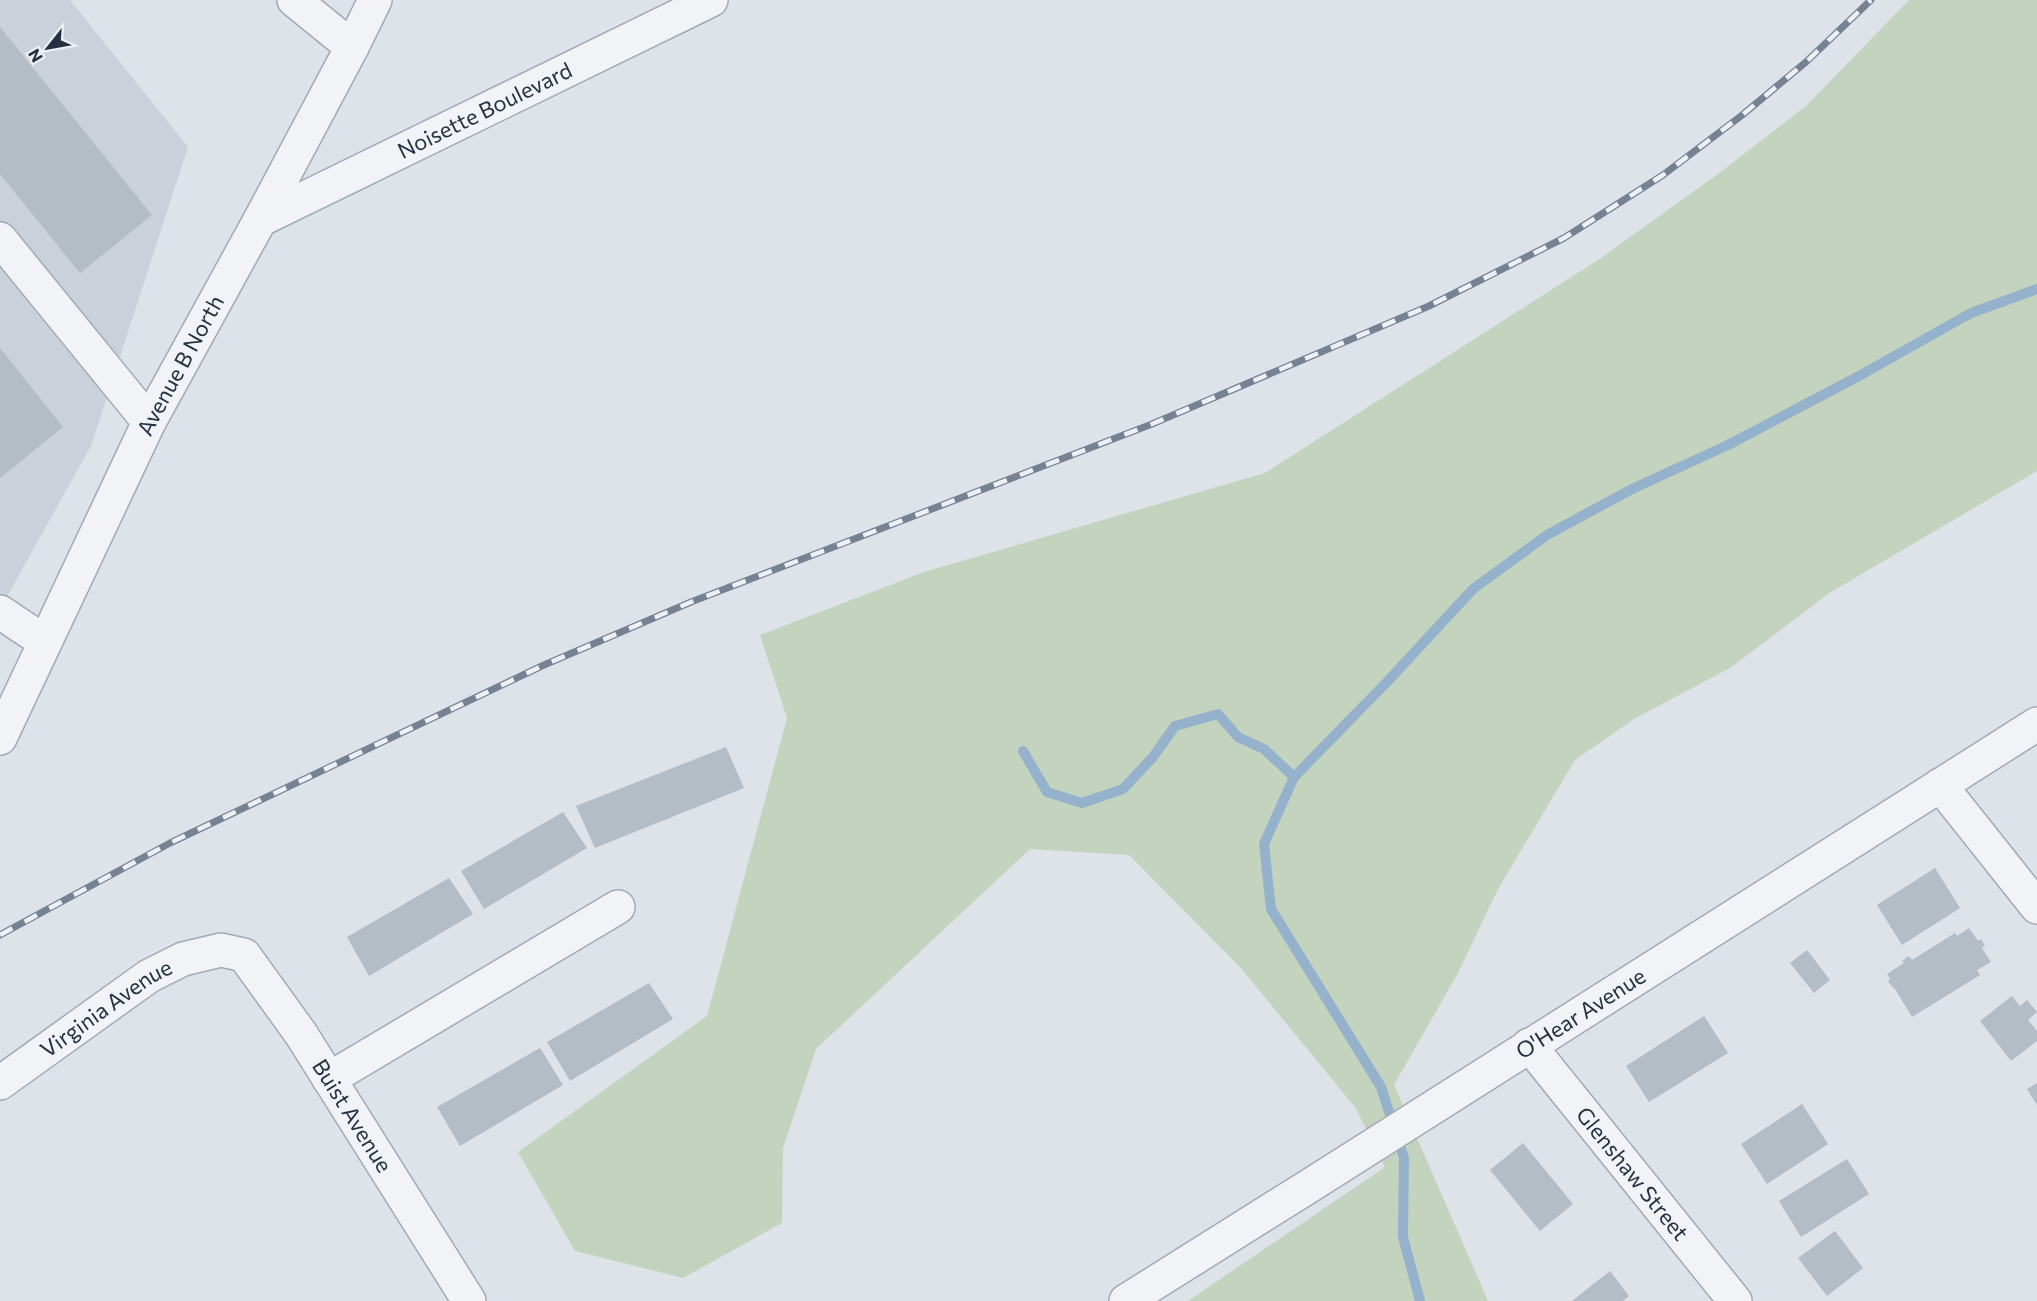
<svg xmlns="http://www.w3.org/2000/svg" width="2037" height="1301" font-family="Commissioner,sans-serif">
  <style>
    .built { fill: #cbd1db }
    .green { fill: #c4d3be }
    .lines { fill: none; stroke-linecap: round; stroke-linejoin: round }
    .stream { stroke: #95b2cd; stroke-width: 10 }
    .building { fill: #b4bcc6 }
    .minor-casing { stroke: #a3a9b3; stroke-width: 36 }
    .minor { stroke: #f1f3f7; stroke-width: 33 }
    .rail-casing { stroke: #768294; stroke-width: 7 }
    .rail { stroke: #edf1f6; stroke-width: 4.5; stroke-dasharray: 14; stroke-linecap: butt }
    .labels { text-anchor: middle; stroke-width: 4.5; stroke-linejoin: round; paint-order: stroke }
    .street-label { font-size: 22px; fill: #253041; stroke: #edf1f6 }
  </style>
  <rect width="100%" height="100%" fill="#dee2e9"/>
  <polygon class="built" points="0,0 70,0 188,147 91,446 0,609"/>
  <polygon class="green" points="1909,0 2037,0 2037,471 1831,592 1730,668 1634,719 1575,760 1498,889 1458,973 1394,1085 1488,1301 1188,1301 1385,1167 1355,1107 1239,966 1129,855 1030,849 816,1049 783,1148 782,1223 683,1278 575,1251 518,1152 707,1016 787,718 760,635 924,572 1265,473 1598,260 1718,174 1807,105"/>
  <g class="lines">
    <g class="stream">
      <polyline points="1023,751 1047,792 1082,803 1123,789 1153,757 1175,726 1218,714 1238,737 1264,749 1294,777"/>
      <polyline points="1420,1301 1403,1237 1404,1158 1381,1087 1271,909 1264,844 1294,777 1386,683 1473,589 1547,535 1632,489 1728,445 1859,376 1971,313 2037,289"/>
    </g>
  </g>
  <g class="building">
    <polygon points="0,27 152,215 80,273 0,174"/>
    <polygon points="0,348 63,427 0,478"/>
    <polygon points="726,747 744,788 595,848 576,806"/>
    <polygon points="563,812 587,848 484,909 461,871"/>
    <polygon points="1935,868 1960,908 1902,945 1877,905"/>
    <polygon points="449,878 473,914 369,976 347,937"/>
    <polygon points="1969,928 1978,941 1981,939 1985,946 1982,948 1991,962 1977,970 1980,975 1912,1017 1895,989 1888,982 1890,978 1887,974 1904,963 1902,961 1909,956 1912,960 1955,933 1957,936"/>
    <polygon points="1807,950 1830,980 1814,993 1790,963"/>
    <polygon points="649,983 673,1019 570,1081 547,1042"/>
    <polygon points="2012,996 2020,1006 2027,1000 2037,1012 2028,1020 2037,1031 2037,1041 2011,1061 1980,1021"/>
    <polygon points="1704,1016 1728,1053 1649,1102 1626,1066"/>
    <polygon points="540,1048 563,1085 460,1146 437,1107"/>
    <polygon points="2037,1083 2037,1105 2027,1089"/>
    <polygon points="1802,1104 1828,1144 1767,1184 1741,1144"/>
    <polygon points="1523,1143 1573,1204 1540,1231 1490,1170"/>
    <polygon points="1847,1159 1869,1194 1801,1237 1779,1201"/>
    <polygon points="1835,1231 1863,1268 1827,1296 1798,1258"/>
    <polygon points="1610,1271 1629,1296 1623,1301 1572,1301"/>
  </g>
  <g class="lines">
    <g class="minor-casing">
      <g id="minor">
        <polyline points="294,0 352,47"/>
        <path id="s1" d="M 260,220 L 711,0"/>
        <polyline points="0,239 149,422"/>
        <polyline points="0,612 45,642"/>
        <path id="s2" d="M 0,738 L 149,422 L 260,220 L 352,47 L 375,0"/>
        <polyline points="1940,785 2037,907"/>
        <path id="s3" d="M 1529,1045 L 1735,1301"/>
        <polyline points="329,1079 618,907"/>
        <path id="s4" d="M 0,1083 L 149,976 L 183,959 L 221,950 L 244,955 L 301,1034 L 469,1301"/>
        <path id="s5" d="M 1126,1301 C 1431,1111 1732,915 2037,724"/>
      </g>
    </g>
    <use href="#minor" class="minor"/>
    <g class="rail-casing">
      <polyline id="rail" points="0,935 170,843 544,665 691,602 1152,424 1429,306 1564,238 1663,175 1741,116 1806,62 1871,0"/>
    </g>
    <use href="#rail" class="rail"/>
  </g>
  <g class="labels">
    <g class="street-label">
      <text dy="8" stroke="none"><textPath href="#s1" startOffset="250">Noisette Boulevard</textPath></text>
      <text dy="8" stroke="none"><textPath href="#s2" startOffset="414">Avenue B North</textPath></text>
      <text dy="8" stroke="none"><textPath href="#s4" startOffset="130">Virginia Avenue</textPath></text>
      <text dy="8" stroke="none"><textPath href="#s5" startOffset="538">O'Hear Avenue</textPath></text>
      <text dy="8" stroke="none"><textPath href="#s4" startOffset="478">Buist Avenue</textPath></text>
      <text dy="8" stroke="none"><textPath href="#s3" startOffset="165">Glenshaw Street</textPath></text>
    </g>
  </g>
  <g transform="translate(48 48) rotate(239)" stroke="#edf1f6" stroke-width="4.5" paint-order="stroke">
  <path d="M0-4.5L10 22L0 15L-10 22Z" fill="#253041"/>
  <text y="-9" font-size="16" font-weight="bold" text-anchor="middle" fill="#253041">N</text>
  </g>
</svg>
